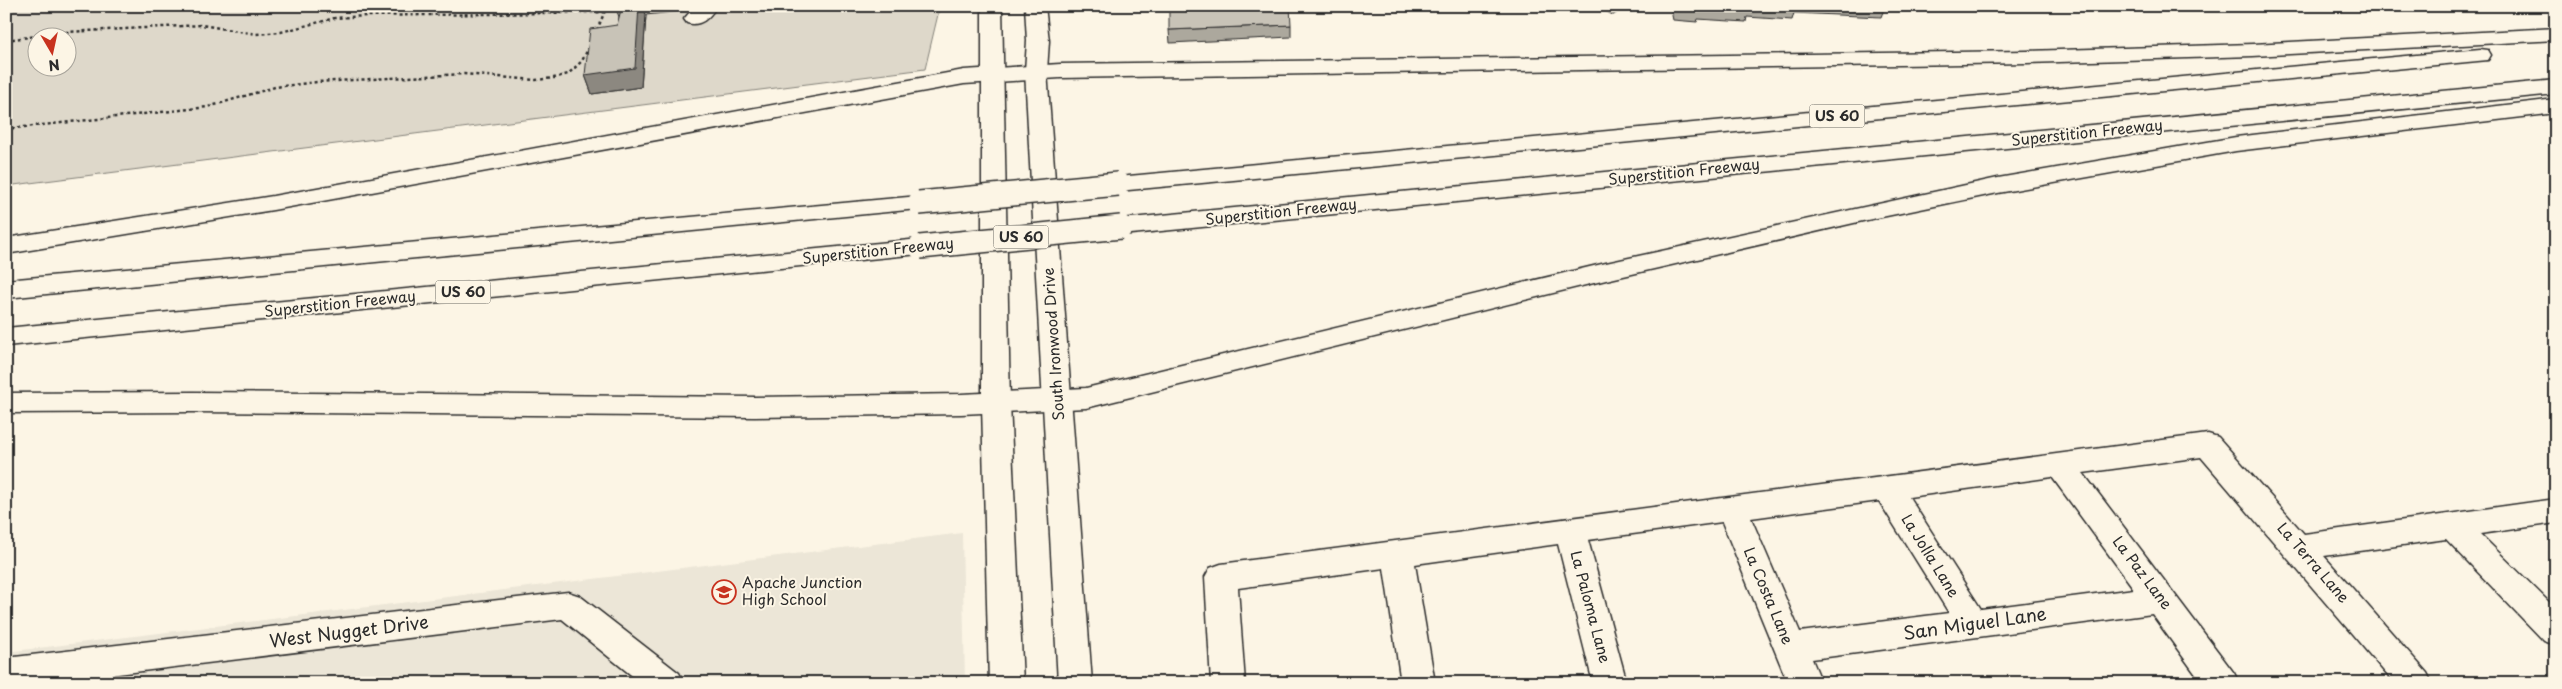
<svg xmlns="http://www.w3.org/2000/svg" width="2562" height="689" font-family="'Playpen Sans',sans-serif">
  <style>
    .built { fill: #ece6d7 }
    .green { fill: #ded8ca; stroke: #84827a; fill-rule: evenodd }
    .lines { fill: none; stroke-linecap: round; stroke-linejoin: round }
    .minor-casing { stroke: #2b2b2b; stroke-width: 3 }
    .major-casing { stroke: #2b2b2b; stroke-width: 3 }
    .highway-casing { stroke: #2b2b2b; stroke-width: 3 }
    .path { stroke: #2b2b2b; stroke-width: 2.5; stroke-dasharray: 3 3; stroke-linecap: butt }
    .minor { fill: #fcf5e5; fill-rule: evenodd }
    .major { fill: #fcf5e5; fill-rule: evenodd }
    .highway { fill: #fcf5e5; fill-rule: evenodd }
    .highway-bridge-casing { stroke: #2b2b2b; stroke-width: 26; stroke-linecap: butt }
    .highway-bridge { stroke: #fcf5e5; stroke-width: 23 }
    .wall { fill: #aca89d; stroke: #2b2b2b }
    .shaded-wall { fill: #8c8880; stroke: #2b2b2b }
    .building { fill: #c8c3b7; stroke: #2b2b2b }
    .labels { text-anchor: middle; stroke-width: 4; stroke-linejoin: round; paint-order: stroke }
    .shield { fill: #fcf5e5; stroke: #6a6863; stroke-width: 1 }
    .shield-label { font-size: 14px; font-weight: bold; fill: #2b2b2b }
    .street-label { font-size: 15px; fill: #2b2b2b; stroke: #fcf5e5 }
    .poi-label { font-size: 15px; fill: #2b2b2b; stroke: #fcf5e5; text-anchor: start }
    .near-street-label { font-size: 18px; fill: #2b2b2b; stroke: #fcf5e5 }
  </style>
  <rect width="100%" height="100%" fill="#fcf5e5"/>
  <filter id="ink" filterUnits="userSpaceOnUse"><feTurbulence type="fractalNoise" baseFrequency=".02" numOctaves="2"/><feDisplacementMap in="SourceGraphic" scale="10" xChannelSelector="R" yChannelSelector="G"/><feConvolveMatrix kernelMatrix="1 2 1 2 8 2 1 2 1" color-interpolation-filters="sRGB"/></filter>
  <g filter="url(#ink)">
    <polygon class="built" points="962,533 965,683 6,683 6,652"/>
    <path class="green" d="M 6,6 L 940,6 L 925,69 L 6,186 ZM 38,38 L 68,38 L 68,68 L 38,68 Z"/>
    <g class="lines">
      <g class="minor-casing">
        <g id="minor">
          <path d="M 695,6 L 717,6 C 709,18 701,27 687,23 L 684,19 Z"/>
          <path d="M 2208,434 L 2218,437 L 2304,534 L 2556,499 L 2556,523 L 2480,534 L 2556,609 L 2556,645 L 2544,641 L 2446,539 L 2324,556 L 2427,673 L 2432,683 L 2394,683 L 2201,457 L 2083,473 L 2234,673 L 2239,683 L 2202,683 L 2152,614 L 1812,659 L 1822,683 L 1788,683 L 1722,522 L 1588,540 L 1627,683 L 1593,683 L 1558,544 L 1415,564 L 1435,683 L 1401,683 L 1384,568 L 1238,588 L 1245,683 L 1211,683 L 1205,577 L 1210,568 L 1221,564 ZM 2052,477 L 2134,589 L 1981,609 L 1909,497 ZM 1879,501 L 1949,613 L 1800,632 L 1751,518 Z"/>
          <polygon points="568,592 580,596 679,673 684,683 641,683 562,619 45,683 6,683 6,658"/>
        </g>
      </g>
      <g class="major-casing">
        <g id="major">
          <polygon points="982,6 1002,6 1010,404 1023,683 989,683 982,404"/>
          <polygon points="1025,6 1045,6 1049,41 1047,71 1092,683 1058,683 1025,71 1027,41"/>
        </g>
      </g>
      <g class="highway-casing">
        <g id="highway">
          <polygon points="2556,28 2556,40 2253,56 2027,63 1060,78 964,84 273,210 6,254 6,238 273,196 964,70 1060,64 2027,51 2253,44"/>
          <polygon points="2480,49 2488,50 2491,55 2488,60 1118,191 1109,189 1106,184 1109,179 1118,177"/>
          <polygon points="2556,80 2556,94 1121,235 1112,233 1108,227 1112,221 1121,219"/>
          <polygon points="2556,99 2556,113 2236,151 1998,193 1867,220 1606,280 1086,408 961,414 755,417 193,412 6,413 6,393 193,392 755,397 961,394 1086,388 1606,263 1998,178 2236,137"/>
          <polygon points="919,196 928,198 931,203 928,208 6,298 6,280"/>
          <polygon points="920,239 929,241 933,247 929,253 6,346 6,328"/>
        </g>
      </g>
      <g class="path">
        <polyline points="597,30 607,6"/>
        <polyline points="6,40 67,32 202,25 256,34 281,32 335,18 366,16 605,12"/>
        <polyline points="6,129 208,107 275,87 317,82 464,74 536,80 554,78 568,74 582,61 589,47"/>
      </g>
      <use href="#minor" class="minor"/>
      <use href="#major" class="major"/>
      <use href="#highway" class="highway"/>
      <g class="highway-bridge-casing">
        <g id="highway-bridge">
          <polyline points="919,203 1118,184"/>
          <polyline points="920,247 1121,227"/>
        </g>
      </g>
      <use href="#highway-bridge" class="highway-bridge"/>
    </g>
    <g class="wall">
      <polygon points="615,6 683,6 682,11 646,15 641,87 592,94 585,75 617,25 619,17"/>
      <polygon points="1595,6 1629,6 1613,15"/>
      <polygon points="1670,6 2056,6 2025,9 1931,11 1884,9 1881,17 1794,13 1792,20 1747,17 1746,22 1698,19 1697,22 1673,20"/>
      <polygon points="1291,25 1291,37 1170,43 1169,30"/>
    </g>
    <g class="shaded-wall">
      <polygon points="639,6 643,6 646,15 641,87 592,94 585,75"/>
      <polygon points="1615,6 1629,6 1613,15"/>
    </g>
    <g class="building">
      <polygon points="622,6 639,6 635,68 585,75 590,29 617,25"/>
      <polygon points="1169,6 1290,6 1291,25 1169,30"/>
      <polygon points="1675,6 1699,6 1700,9 1675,8"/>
      <polygon points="1700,6 1748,6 1749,9"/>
      <polygon points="1778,6 1795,6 1796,7"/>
    </g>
  </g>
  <defs>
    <g id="school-ring" transform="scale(1.25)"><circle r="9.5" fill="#fcf5e5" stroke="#c8321e" stroke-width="1.5"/><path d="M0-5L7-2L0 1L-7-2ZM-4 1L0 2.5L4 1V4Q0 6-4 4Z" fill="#c8321e"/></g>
  </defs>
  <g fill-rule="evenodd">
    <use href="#school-ring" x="724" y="592"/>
  </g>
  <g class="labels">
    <g class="shield">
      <rect x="1809.5" y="104.5" width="55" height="23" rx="4"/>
      <rect x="993.5" y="225.5" width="55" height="23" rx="4"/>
      <rect x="435.5" y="280.5" width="55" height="23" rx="4"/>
    </g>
    <g class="shield-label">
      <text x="1837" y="121">US 60</text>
      <text x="1021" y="242">US 60</text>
      <text x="463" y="297">US 60</text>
    </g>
    <g class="street-label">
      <text transform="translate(2087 133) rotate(-6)" y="5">Superstition Freeway</text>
      <text transform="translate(1684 172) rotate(-6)" y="5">Superstition Freeway</text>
      <text transform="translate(1281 212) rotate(-6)" y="5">Superstition Freeway</text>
      <text transform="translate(878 251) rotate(-6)" y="5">Superstition Freeway</text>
      <text transform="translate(340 304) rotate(-6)" y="5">Superstition Freeway</text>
      <text transform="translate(1054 344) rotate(-94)" y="5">South Ironwood Drive</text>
      <text transform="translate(1930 556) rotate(58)" y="5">La Jolla Lane</text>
      <text transform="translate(2313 563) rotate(49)" y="5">La Terra Lane</text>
      <text transform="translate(2142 573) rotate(53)" y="5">La Paz Lane</text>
      <text transform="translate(1768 596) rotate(67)" y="5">La Costa Lane</text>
      <text transform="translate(1590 607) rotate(75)" y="5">La Paloma Lane</text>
    </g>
    <g class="poi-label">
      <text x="742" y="588">Apache Junction<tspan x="742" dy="17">High School</tspan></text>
    </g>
    <g class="near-street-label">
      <text transform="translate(1975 624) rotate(-8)" y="6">San Miguel Lane</text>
      <text transform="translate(349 632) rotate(-7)" y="6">West Nugget Drive</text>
    </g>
  </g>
  <rect width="2562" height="689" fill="none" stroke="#fcf5e5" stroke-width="25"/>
  <rect x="12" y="12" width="2537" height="664" fill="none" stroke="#2b2b2b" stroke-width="2" filter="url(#ink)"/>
  <g transform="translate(52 52) rotate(171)"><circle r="24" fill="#fcf5e5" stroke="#a8a49b"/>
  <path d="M0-4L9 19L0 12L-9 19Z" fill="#c8321e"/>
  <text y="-8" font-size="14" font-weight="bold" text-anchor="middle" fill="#2b2b2b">N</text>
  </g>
</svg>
